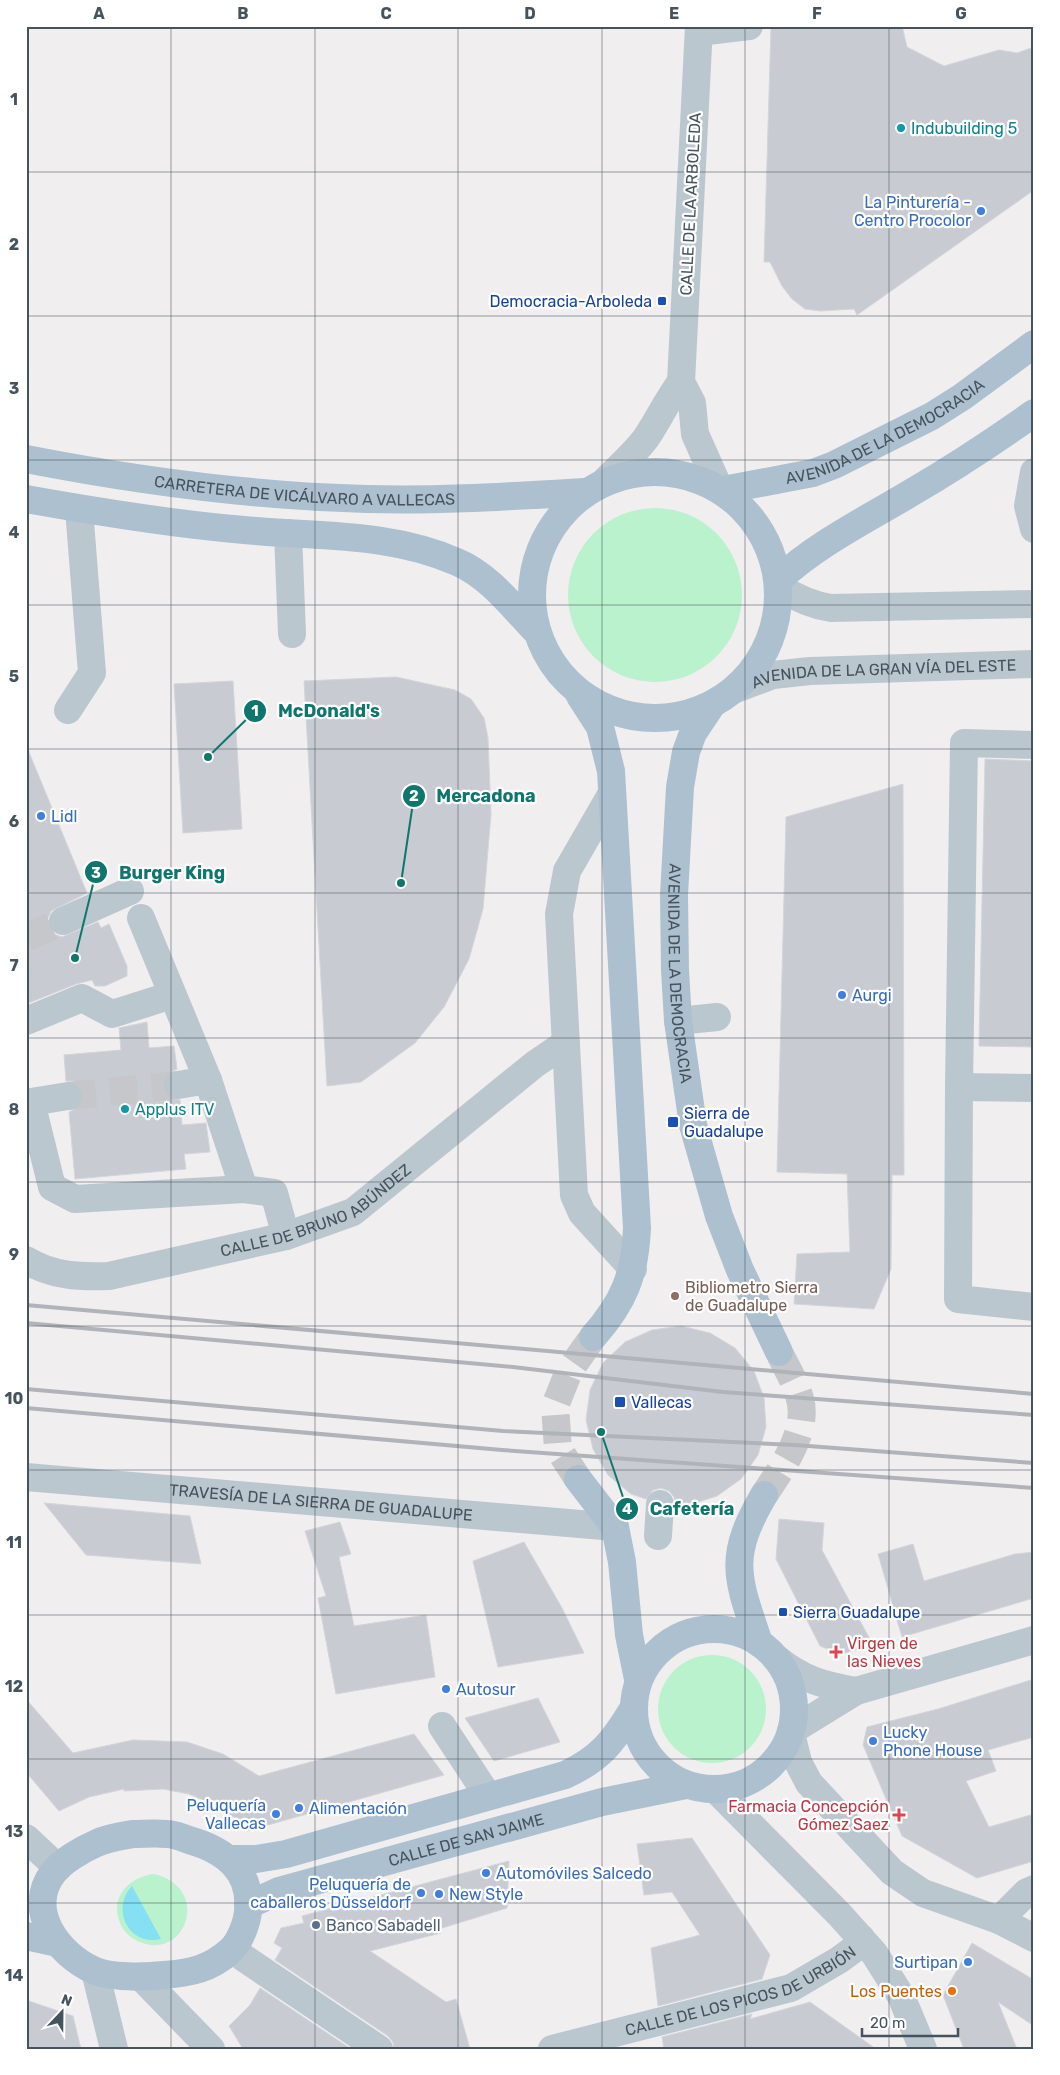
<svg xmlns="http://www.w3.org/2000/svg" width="1060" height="2075" font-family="Rubik,sans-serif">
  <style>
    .green { fill: #baf2cd }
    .water { fill: #84e0f2 }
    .building { fill: #c8ccd2; stroke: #d2d5db }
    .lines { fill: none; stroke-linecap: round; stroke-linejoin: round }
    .minor-tunnel { stroke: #c6c7ca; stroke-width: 28; stroke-dasharray: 28 14; stroke-linecap: butt }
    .major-tunnel { stroke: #c6c7ca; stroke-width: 28; stroke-dasharray: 28 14; stroke-linecap: butt }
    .minor { stroke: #bbc7cf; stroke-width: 28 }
    .major { stroke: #acc0cf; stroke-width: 28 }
    .rail { stroke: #b0b4ba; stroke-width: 4 }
    .grid { fill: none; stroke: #45535d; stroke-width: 1; stroke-opacity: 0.55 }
    .culture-dot { fill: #0f9aa8; stroke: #fff; stroke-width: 2 }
    .shop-dot { fill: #3f7fe0; stroke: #fff; stroke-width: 2 }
    .transit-dot { fill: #1a4fb4; stroke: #fff; stroke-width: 2 }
    .education-dot { fill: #8d6e63; stroke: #fff; stroke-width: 2 }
    .health-dot { fill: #e0444e; stroke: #fff; stroke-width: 2 }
    .service-dot { fill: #5c6f8a; stroke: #fff; stroke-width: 2 }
    .food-dot { fill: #e8710a; stroke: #fff; stroke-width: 2 }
    .labels { text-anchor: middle; stroke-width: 4.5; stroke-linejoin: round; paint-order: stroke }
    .culture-label { font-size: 16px; fill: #0d838f; stroke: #fff; text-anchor: start }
    .shop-label { font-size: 16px; fill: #366cbe; stroke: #fff; text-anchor: start }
    .street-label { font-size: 16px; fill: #45535d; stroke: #fff }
    .transit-label { font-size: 16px; fill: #164399; stroke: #fff; text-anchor: start }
    .education-label { font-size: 16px; fill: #785e54; stroke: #fff; text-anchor: start }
    .health-label { font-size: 16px; fill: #be3a42; stroke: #fff; text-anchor: start }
    .service-label { font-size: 16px; fill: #4e5e75; stroke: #fff; text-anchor: start }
    .food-label { font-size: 16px; fill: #c56008; stroke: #fff; text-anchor: end }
    .leader { fill: none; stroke: #0f766e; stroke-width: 2 }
    .callout-dot { fill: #0f766e; stroke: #fff; stroke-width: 2 }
    .mark-label { font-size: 15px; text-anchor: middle; font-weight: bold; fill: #fff }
    .callout-label { font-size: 18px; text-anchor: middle; font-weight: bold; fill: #0f766e; stroke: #fff; stroke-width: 4.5; stroke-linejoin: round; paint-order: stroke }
    .neatline { fill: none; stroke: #45535d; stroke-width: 2 }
    .grid-label { font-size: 16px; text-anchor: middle; font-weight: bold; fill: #45535d }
  </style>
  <rect width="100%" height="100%" fill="#f1eeef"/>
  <g class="green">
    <circle cx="655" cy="595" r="87"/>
    <circle cx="712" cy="1709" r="54"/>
    <path d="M 154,1874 C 212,1888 186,1961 140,1942 C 129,1938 121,1929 118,1917 C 112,1893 133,1876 154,1874 Z"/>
  </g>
  <path class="water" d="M 132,1886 L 161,1939 C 129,1947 110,1909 132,1886 Z"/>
  <g class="building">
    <polygon points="771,26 902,26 907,47 944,66 999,50 1017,53 1034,47 1034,190 857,315 854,309 821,311 805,309 792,299 782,286 770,262 764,262"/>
    <polygon points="396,677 455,690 471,699 484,718 488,738 491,814 483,909 469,959 444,1007 415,1043 361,1082 327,1086 304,681"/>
    <polygon points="233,681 242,829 183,833 174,684"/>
    <polygon points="26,745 87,893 51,911 47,920 49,928 54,934 62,937 98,922 101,928 109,924 127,966 127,976 105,986 95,986 92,980 76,984 26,1004"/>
    <polygon points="985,759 1034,761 1034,1047 979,1046"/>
    <polygon points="903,784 904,1175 892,1175 891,1269 874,1309 794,1304 797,1254 850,1252 847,1174 777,1172 786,817"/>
    <polygon points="147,1022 149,1048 174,1046 177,1069 168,1073 164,1079 163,1087 166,1095 172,1099 180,1100 182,1125 206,1123 210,1152 184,1154 186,1169 75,1179 69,1112 78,1108 83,1101 83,1094 80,1086 73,1081 66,1081 64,1055 121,1050 119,1028"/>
    <polygon points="681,1326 710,1333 735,1348 754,1371 764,1398 766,1427 758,1455 741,1479 717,1496 689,1505 676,1505 674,1497 669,1491 661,1488 653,1490 646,1499 631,1494 608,1475 593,1449 586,1420 590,1390 603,1363 625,1342 652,1330"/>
    <polygon points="44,1503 190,1516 201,1564 86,1555"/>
    <polygon points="779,1519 824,1523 822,1550 873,1645 841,1654 820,1646 776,1559"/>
    <polygon points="340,1522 351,1554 339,1557 354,1626 426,1615 435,1677 336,1694 318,1598 326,1596 305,1531"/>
    <polygon points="524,1542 562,1608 584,1653 498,1667 473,1561"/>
    <polygon points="913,1544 924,1581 1015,1554 1034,1552 1034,1598 902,1637 878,1554"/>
    <polygon points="1034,1679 1034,1737 988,1750 996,1771 966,1781 989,1827 1034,1814 1034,1861 977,1878 902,1836 863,1745 867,1727 938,1709"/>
    <polygon points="538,1698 560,1742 494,1761 465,1718"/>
    <polygon points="26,1699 73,1753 133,1740 187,1742 223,1754 259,1776 414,1734 444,1775 247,1831 235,1818 214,1805 189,1794 163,1789 124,1791 124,1789 89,1797 59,1811 26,1772"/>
    <polygon points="692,1838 770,1955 762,1979 658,2006 651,1948 700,1935 672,1892 644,1895 637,1844"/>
    <polygon points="509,1861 507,1908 439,1929 441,1933 370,1951 446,2002 456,1999 470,2049 394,2049 393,2042 388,2036 275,1960 282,1948 274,1943 281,1928 304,1923 302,1916"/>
    <polygon points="972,1943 1034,1980 1034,2026 998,2002 1017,2049 964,2049 943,1995"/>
    <polygon points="260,1988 351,2049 243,2049 229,2026 250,2005"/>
    <polygon points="26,2000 73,2016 81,2049 26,2049"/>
    <polygon points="810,2002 876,2049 664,2049 662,2037 752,2014 750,2019"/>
  </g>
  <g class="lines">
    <g class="minor-tunnel">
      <polyline points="26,938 63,921"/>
      <polyline points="68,1096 178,1085"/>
    </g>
    <g class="major-tunnel">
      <polyline points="578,1479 558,1448 555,1406 569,1371 593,1337"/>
      <path d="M 764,1495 C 781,1469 809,1432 800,1399 C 796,1383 786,1367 779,1352"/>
    </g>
    <g class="minor">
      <polyline points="699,26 681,382 692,403 695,434 719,488"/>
      <polyline points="699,32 749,26"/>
      <polyline points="1034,472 1028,506 1034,529"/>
      <path d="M 606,480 C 619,467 635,453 646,438 C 659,419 667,400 681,382"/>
      <polyline points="288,533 292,634"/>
      <path d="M 779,587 C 796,598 811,605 831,608 L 1034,604"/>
      <path id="s1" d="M 736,689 L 773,675 L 810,671 L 1034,664"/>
      <polyline points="68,710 92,673 79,509"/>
      <polyline points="1034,745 964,743 959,1087 1034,1088"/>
      <polyline points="612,793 567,871 559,914 574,1195 582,1213 633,1269"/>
      <polyline points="141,918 208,1080 244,1189"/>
      <polyline points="63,921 130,891"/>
      <polyline points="26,1021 82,998 112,1014 172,995"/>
      <polyline points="678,1021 717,1017"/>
      <polyline points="178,1085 208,1080"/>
      <polyline points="959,1087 958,1299 1034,1307"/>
      <polyline points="68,1096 31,1102 52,1187 75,1199 244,1189 274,1193 286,1236"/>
      <path id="s2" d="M 26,1260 C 52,1276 79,1277 109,1276 L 286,1236 L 353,1212 L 535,1064 L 566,1043"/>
      <path id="s3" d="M 26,1477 L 615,1527"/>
      <polyline points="658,1536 660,1504"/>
      <path d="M 776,1658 C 803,1680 823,1685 856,1691"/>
      <polyline points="442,1726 488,1796"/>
      <polyline points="791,1731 856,1691 1034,1640"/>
      <polyline points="791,1733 798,1762 809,1783 892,1872 923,1893 999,1920 1034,1938"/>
      <polyline points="716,1790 839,1914 874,1953 901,1996 923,2049"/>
      <polyline points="26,1838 58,1868"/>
      <polyline points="999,1920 1027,1892 1034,1889"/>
      <polyline points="232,1950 379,2049"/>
      <polyline points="95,1971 114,2049"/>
      <polyline points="142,1978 211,2049"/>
      <path id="s4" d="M 552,2049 L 791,1988 L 839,1960 L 854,1949 L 861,1938"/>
    </g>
    <g class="major">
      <path id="s5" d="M 26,459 C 139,481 253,496 367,499 C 441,501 514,496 586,492"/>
      <circle cx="655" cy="595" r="123"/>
      <path id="s6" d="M 723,490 L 813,473 L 834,465 L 932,416 L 962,397 L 1034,344"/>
      <path d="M 26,499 C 99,512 171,524 244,530 C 316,537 389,532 457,562 C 488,575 511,605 534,629"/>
      <path d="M 778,580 C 817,544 864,521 909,494 C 952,469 993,442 1034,413"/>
      <path d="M 580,696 L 600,727 L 611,771 L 637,1228 C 635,1275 624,1302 593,1337"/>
      <path id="s7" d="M 711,706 L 693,733 L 686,752 L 680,787 L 674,895 L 675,970 L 678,1021 L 693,1125 L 719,1216 L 740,1270 L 779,1352"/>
      <polyline points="578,1479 615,1527 622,1562 629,1635 638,1679"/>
      <circle cx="714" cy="1709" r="80"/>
      <path d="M 759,1643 C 737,1577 727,1558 764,1495"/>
      <path d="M 133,1834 C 144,1834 156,1833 167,1834 C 175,1834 182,1838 189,1840 C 224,1850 252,1870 248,1911 C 247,1923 240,1942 230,1951 C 210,1969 190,1973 164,1975 C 146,1977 109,1978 93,1970 C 58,1954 25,1910 53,1873 C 62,1861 83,1849 97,1843 C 107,1838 122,1836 133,1834 Z"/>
      <path d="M 231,1859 L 256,1859 L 286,1854 L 565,1775 C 600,1759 613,1742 633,1709"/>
      <path id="s8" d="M 248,1905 L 279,1891 L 602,1802 L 686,1785"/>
      <polyline points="26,1936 58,1943"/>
    </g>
    <g class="rail">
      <polyline points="26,1305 1034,1394"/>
      <polyline points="26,1323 513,1367 723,1392 1034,1415"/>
      <polyline points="26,1389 503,1431 795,1445 1034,1463"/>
      <polyline points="26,1408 502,1450 1034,1488"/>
    </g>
  </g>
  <path class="grid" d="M 171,26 L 171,2049M 315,26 L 315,2049M 458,26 L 458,2049M 602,26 L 602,2049M 745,26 L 745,2049M 889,26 L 889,2049M 26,172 L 1034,172M 26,316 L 1034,316M 26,460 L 1034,460M 26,605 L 1034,605M 26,749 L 1034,749M 26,893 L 1034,893M 26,1038 L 1034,1038M 26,1182 L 1034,1182M 26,1326 L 1034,1326M 26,1470 L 1034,1470M 26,1615 L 1034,1615M 26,1759 L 1034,1759M 26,1903 L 1034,1903"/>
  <g class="culture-dot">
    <circle cx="901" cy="128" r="5"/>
    <circle cx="125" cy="1109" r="5"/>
  </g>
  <g class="shop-dot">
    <circle cx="981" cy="211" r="5"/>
    <circle cx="41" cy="816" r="5"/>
    <circle cx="842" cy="995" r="5"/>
    <circle cx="446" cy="1689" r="5"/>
    <circle cx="873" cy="1741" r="5"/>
    <circle cx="299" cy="1808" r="5"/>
    <circle cx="276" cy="1814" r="5"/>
    <circle cx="486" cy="1873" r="5"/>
    <circle cx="421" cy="1893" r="5"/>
    <circle cx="439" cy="1894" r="5"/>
    <circle cx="968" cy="1962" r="5"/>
  </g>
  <g class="transit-dot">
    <rect x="657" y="296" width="10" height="10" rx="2.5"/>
    <rect x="667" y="1116" width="12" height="12" rx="2.5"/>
    <rect x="614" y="1396" width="12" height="12" rx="2.5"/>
    <rect x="778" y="1607" width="10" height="10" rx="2.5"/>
  </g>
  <circle class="education-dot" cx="675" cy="1296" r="5"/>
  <g class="health-dot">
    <path d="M833.5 1644.5h5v5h5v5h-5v5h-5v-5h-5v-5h5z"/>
    <path d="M896.5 1807.5h5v5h5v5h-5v5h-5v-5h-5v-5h5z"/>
  </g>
  <circle class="service-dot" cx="316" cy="1925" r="5"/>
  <circle class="food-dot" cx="952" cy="1991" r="5"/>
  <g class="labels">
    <g class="culture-label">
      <text x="911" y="134">Indubuilding 5</text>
      <text x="135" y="1115">Applus ITV</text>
    </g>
    <g class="shop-label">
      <text x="971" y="208" text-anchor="end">La Pinturería -<tspan x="971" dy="18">Centro Procolor</tspan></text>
      <text x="51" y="822">Lidl</text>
      <text x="852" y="1001">Aurgi</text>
      <text x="456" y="1695">Autosur</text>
      <text x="883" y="1738">Lucky<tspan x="883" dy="18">Phone House</tspan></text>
      <text x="266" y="1811" text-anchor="end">Peluquería<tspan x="266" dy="18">Vallecas</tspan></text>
      <text x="309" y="1814">Alimentación</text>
      <text x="496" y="1879">Automóviles Salcedo</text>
      <text x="411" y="1890" text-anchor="end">Peluquería de<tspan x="411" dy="18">caballeros Düsseldorf</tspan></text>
      <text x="449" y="1900">New Style</text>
      <text x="958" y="1968" text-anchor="end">Surtipan</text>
    </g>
    <g class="street-label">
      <text transform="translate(690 204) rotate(-87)" y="6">CALLE DE LA ARBOLEDA</text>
      <text dy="6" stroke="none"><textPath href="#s6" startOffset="174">AVENIDA DE LA DEMOCRACIA</textPath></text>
      <text dy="6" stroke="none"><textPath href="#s5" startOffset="281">CARRETERA DE VICÁLVARO A VALLECAS</textPath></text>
      <text dy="6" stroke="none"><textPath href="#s1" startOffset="150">AVENIDA DE LA GRAN VÍA DEL ESTE</textPath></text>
      <text dy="6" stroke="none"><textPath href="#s7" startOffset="275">AVENIDA DE LA DEMOCRACIA</textPath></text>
      <text dy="6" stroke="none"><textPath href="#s2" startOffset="305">CALLE DE BRUNO ABÚNDEZ</textPath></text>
      <text dy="6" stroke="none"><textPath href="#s3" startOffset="296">TRAVESÍA DE LA SIERRA DE GUADALUPE</textPath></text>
      <text dy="6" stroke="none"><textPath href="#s8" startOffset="228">CALLE DE SAN JAIME</textPath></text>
      <text dy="6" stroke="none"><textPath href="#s4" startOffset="198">CALLE DE LOS PICOS DE URBIÓN</textPath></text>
    </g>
    <g class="transit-label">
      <text x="652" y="307" text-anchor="end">Democracia-Arboleda</text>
      <text x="684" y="1119">Sierra de<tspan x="684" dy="18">Guadalupe</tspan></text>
      <text x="631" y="1408">Vallecas</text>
      <text x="793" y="1618">Sierra Guadalupe</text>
    </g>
    <g class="education-label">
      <text x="685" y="1293">Bibliometro Sierra<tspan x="685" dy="18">de Guadalupe</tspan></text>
    </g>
    <g class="health-label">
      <text x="847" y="1649">Virgen de<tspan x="847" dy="18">las Nieves</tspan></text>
      <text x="889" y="1812" text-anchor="end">Farmacia Concepción<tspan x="889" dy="18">Gómez Saez</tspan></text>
    </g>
    <g class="service-label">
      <text x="326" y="1931">Banco Sabadell</text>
    </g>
    <g class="food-label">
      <text x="942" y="1997">Los Puentes</text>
    </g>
  </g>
  <path class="leader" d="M208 757L255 711M401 883L414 796M75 958L96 872M601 1432L627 1509"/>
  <g class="callout-dot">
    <circle cx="208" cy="757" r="5"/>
    <circle cx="401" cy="883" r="5"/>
    <circle cx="75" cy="958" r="5"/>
    <circle cx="601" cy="1432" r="5"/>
    <circle cx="255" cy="711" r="12"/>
    <circle cx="414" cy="796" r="12"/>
    <circle cx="96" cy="872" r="12"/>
    <circle cx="627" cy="1509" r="12"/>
  </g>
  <g class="mark-label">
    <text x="255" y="716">1</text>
    <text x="414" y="801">2</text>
    <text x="96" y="878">3</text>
    <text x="627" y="1514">4</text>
  </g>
  <g class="callout-label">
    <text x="329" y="717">McDonald's</text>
    <text x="486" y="802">Mercadona</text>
    <text x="172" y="879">Burger King</text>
    <text x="692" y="1515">Cafetería</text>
  </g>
  <rect width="1060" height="2075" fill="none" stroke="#ffffff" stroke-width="55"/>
  <g transform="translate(62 2012) rotate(22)" stroke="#ffffff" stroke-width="4" paint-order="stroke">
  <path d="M0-4L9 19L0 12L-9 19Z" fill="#45535d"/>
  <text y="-8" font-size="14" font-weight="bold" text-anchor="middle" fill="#45535d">N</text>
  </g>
  <path d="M862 2028v8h96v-8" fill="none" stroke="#45535d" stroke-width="2.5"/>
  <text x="870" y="2028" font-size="15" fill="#45535d" stroke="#ffffff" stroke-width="4" paint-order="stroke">20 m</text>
  <rect x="28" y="28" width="1004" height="2020" class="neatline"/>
  <g class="grid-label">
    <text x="99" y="19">A</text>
    <text x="243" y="19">B</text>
    <text x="386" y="19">C</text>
    <text x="530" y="19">D</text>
    <text x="674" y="19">E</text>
    <text x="817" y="19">F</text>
    <text x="961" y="19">G</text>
    <text x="14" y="105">1</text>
    <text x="14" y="250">2</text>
    <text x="14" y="394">3</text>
    <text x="14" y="538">4</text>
    <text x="14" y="682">5</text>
    <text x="14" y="827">6</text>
    <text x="14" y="971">7</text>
    <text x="14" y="1115">8</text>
    <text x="14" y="1260">9</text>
    <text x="14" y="1404">10</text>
    <text x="14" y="1548">11</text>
    <text x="14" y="1692">12</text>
    <text x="14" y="1837">13</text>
    <text x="14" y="1981">14</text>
  </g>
</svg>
